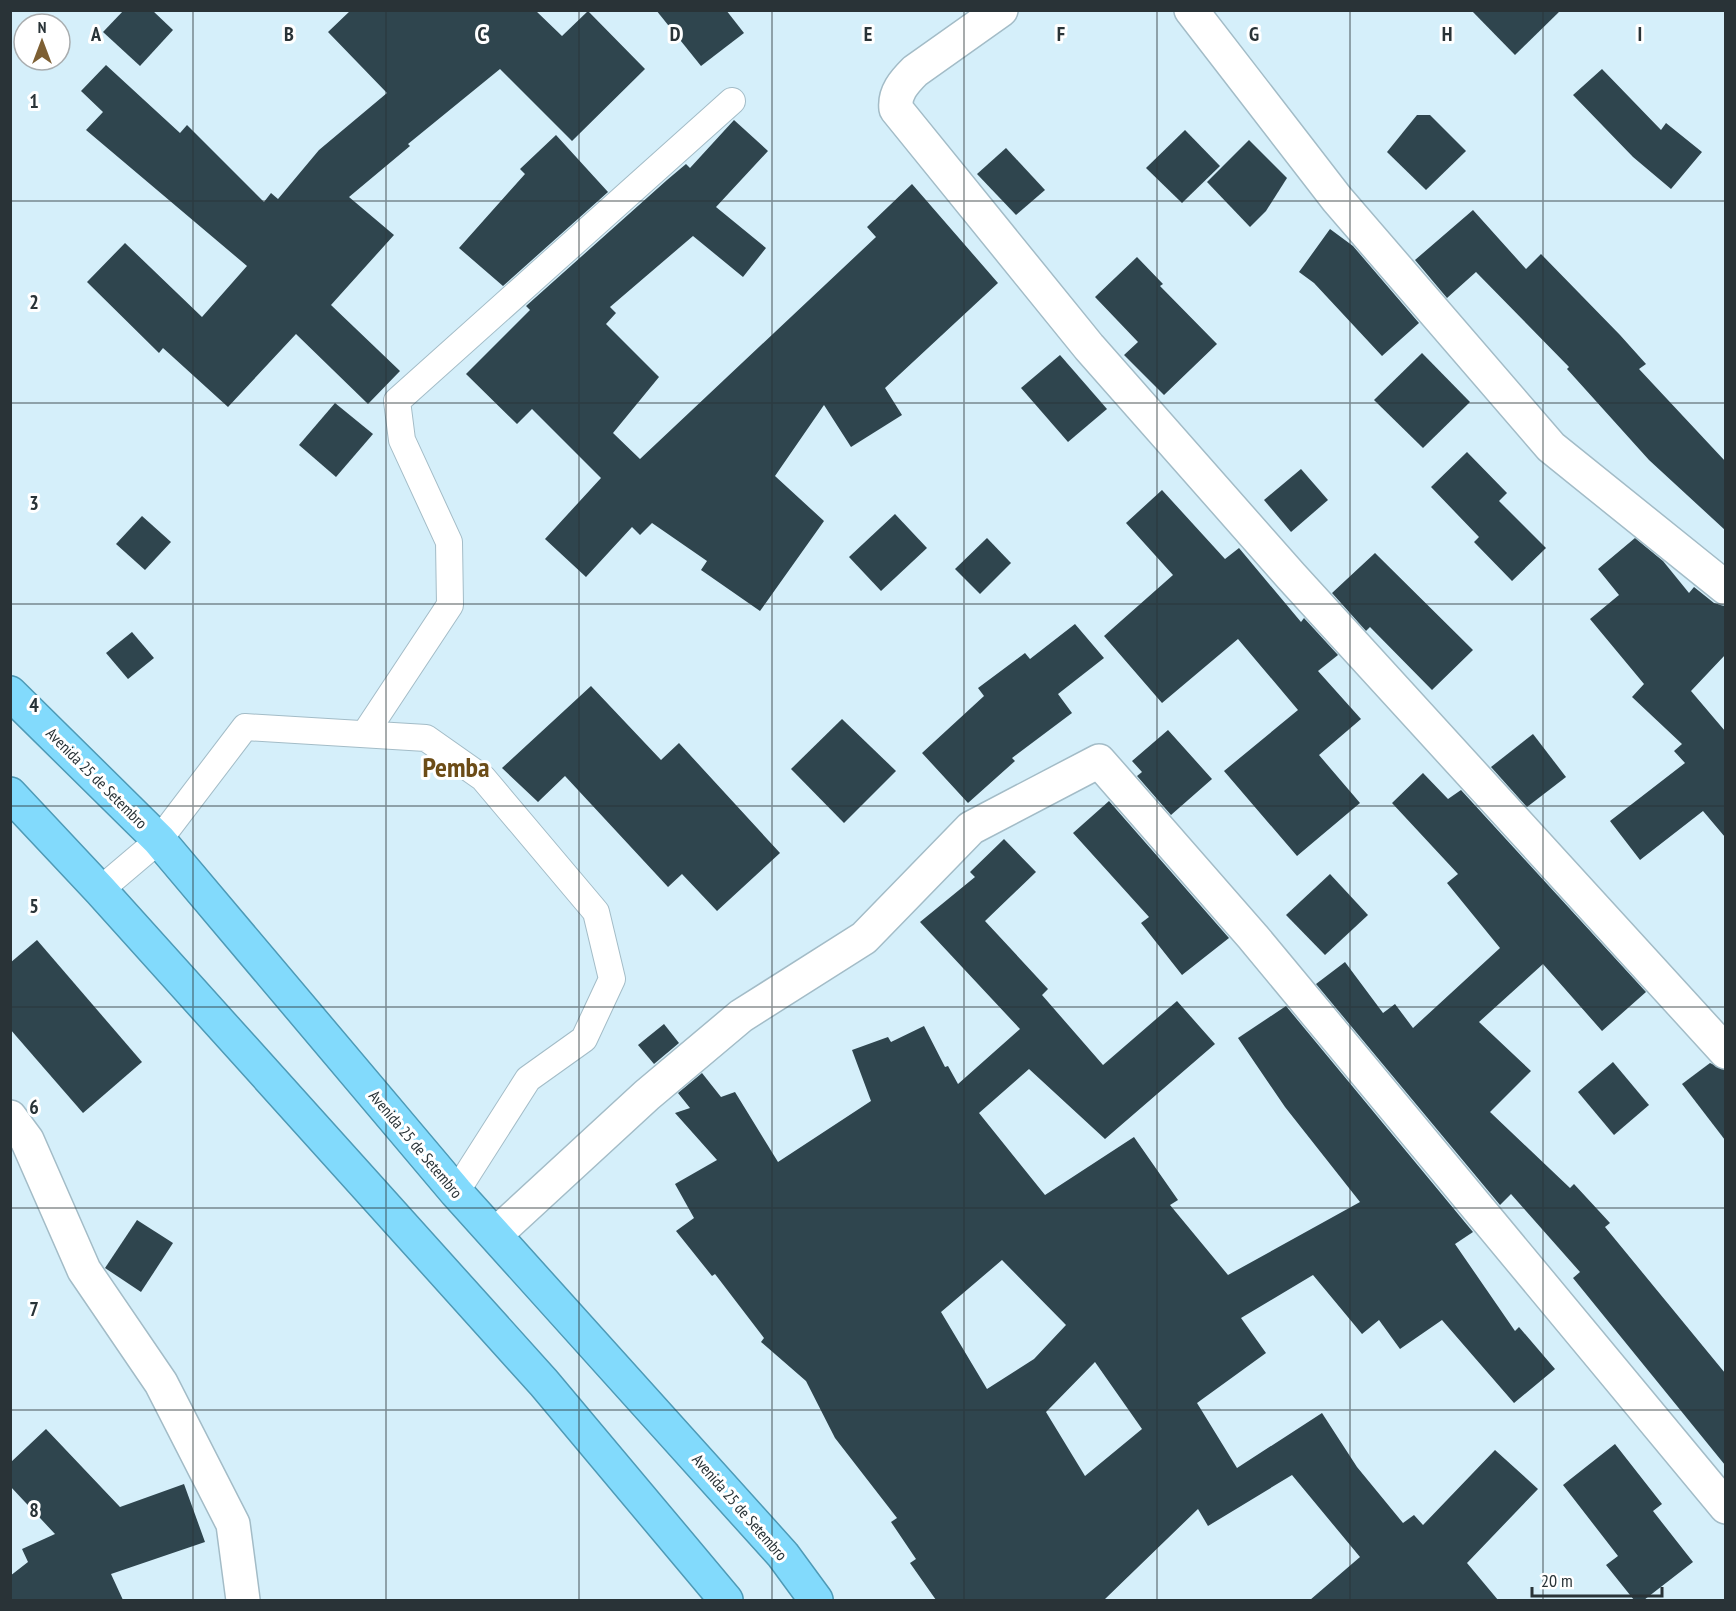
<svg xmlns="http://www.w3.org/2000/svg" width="1736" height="1611" font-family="'PT Sans Narrow',sans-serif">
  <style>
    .building { fill: #2f454e; fill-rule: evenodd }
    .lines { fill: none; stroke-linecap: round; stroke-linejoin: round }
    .service-casing { stroke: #a3bcc7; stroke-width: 28 }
    .minor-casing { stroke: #a3bcc7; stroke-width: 36 }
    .trunk-casing { stroke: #4e9ab6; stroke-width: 36 }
    .service { stroke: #fff; stroke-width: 26 }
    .minor { stroke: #fff; stroke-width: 33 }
    .trunk { stroke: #82dafc; stroke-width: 33 }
    .grid { fill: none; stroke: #293337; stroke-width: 1.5; stroke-opacity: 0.55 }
    .labels { text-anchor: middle; stroke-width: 6; stroke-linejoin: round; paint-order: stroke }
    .street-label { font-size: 16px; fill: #293337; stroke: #fff }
    .town-label { font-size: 28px; font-weight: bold; fill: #6c4c17; stroke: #fff }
    .grid-label { font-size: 20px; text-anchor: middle; font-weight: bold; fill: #293337; stroke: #fff; stroke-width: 6; stroke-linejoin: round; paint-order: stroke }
  </style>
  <rect width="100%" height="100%" fill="#d5effa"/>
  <g class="building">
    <polygon points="124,10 152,10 173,30 140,66 103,32"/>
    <polygon points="351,10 535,10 562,36 588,11 645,69 572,141 500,69 408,144 410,146 349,197 394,235 331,305 400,371 368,404 296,334 228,407 163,348 159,353 87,282 125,243 202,317 247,266 86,130 103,112 81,91 106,65 180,133 187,125 264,202 271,193 278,199 319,150 387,93 328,32"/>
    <polygon points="656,10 726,10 744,33 701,66"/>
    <polygon points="1471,10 1561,10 1515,55"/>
    <polygon points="1602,69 1661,130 1666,123 1702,152 1671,189 1633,157 1573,95"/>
    <polygon points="1417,115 1430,115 1466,151 1426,190 1387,152"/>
    <polygon points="734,120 768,151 716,207 766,248 743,277 693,236 610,307 616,313 606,324 659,377 613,433 640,459 876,237 867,227 912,184 998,283 885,388 902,415 851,447 824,405 775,476 824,521 760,611 701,570 707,561 652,523 640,535 632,527 586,577 545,539 601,478 532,409 517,424 466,374 530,310 526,306 667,180 686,164 690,168"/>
    <polygon points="1185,130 1220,166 1182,203 1146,168"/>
    <polygon points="556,135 608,192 503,286 459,248 525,174 520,169"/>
    <polygon points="1249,140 1287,178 1266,211 1250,227 1207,182"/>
    <polygon points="1006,148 1045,190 1016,215 977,174"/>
    <polygon points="1473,210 1526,269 1541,254 1620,335 1646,364 1639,369 1725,461 1725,530 1649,460 1567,369 1569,367 1476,272 1447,298 1415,260"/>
    <polygon points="1330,229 1353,246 1419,323 1382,356 1314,283 1299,272"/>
    <polygon points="1137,257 1163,284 1160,286 1217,344 1164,395 1124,355 1138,342 1095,297"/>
    <polygon points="1422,353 1470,402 1423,448 1374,400"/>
    <polygon points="1060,355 1107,409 1068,442 1021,388"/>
    <polygon points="335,403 373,434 336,477 299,445"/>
    <polygon points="1467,452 1507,493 1499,501 1546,548 1512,581 1474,542 1479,537 1431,487"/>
    <polygon points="1301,469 1328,500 1291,532 1264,500"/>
    <polygon points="1162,490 1225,559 1239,548 1301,622 1304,618 1338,655 1318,671 1361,719 1319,755 1360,803 1297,856 1224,771 1298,710 1238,639 1162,703 1104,636 1173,575 1126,523"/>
    <polygon points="895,514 927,548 881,591 849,557"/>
    <polygon points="142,516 171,542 145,570 116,544"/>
    <polygon points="987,538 1011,563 980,594 955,569"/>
    <polygon points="1635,538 1663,561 1689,593 1694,587 1714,603 1725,606 1725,655 1691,691 1725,731 1725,837 1703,811 1640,860 1610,821 1685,763 1674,751 1682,744 1632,697 1644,684 1590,619 1619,595 1598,569"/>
    <polygon points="1375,553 1473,650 1432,690 1370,627 1366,631 1332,593"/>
    <polygon points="1075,624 1104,658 1058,694 1072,713 1012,758 1015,761 968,803 922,753 984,696 978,688 1025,653 1030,659"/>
    <polygon points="132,632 154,658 128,679 106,653"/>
    <polygon points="591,686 661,760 679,743 780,853 717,911 682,874 668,887 565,776 538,802 502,768"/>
    <polygon points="842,719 896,771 844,823 791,769"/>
    <polygon points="1168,730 1212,779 1171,815 1137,776 1142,772 1132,761"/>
    <polygon points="1533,734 1566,777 1527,807 1491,767"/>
    <polygon points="1423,773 1448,799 1461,790 1646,992 1602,1031 1543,964 1479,1022 1531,1071 1490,1112 1570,1188 1574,1184 1610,1223 1605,1227 1725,1373 1725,1465 1573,1278 1580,1272 1511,1194 1500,1205 1316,984 1345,962 1383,1013 1395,1004 1413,1028 1500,948 1447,883 1458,874 1392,803"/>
    <polygon points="1109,801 1229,938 1182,975 1141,923 1149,917 1073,833"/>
    <path d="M 1004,839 L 1036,872 L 985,921 L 1048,989 L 1042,995 L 1103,1065 L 1177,1001 L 1215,1044 L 1105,1139 L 1029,1069 L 979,1113 L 1045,1195 L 1134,1137 L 1178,1200 L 1170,1205 L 1228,1275 L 1360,1202 L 1285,1107 L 1238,1038 L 1286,1006 L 1473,1232 L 1455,1244 L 1515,1331 L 1519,1327 L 1555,1369 L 1514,1403 L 1442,1320 L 1400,1349 L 1379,1320 L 1362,1334 L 1313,1275 L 1241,1318 L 1266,1353 L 1197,1403 L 1237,1468 L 1322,1413 L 1357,1467 L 1403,1523 L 1414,1515 L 1423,1525 L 1495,1450 L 1538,1489 L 1467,1563 L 1498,1600 L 1310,1600 L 1360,1557 L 1292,1475 L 1208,1526 L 1198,1509 L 1104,1600 L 936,1600 L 910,1563 L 916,1559 L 891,1522 L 897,1518 L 835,1438 L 806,1381 L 761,1342 L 764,1338 L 715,1274 L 712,1276 L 676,1231 L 694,1218 L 675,1184 L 717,1160 L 675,1113 L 690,1108 L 678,1093 L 702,1073 L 721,1097 L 735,1092 L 778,1162 L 871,1101 L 852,1050 L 888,1037 L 891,1042 L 924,1026 L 945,1067 L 948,1066 L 958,1084 L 1020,1029 L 920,922 L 975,877 L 970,872 ZM 1002,1260 L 1066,1325 L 1034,1359 L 987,1389 L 941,1312 ZM 1095,1362 L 1142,1429 L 1085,1476 L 1046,1412 Z"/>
    <polygon points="1330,874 1368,915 1325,955 1286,915"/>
    <polygon points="37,940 142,1062 83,1113 10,1029 10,963"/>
    <polygon points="664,1024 679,1043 654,1064 638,1045"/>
    <polygon points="1613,1062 1649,1105 1614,1135 1578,1092"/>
    <polygon points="1710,1063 1725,1070 1725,1140 1682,1084"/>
    <polygon points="137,1220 173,1243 141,1292 105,1268"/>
    <polygon points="46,1429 120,1507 184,1484 205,1542 111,1574 123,1600 10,1600 10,1576 28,1562 22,1549 55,1534 10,1486 10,1463"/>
    <polygon points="1615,1444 1662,1504 1653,1511 1693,1562 1644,1600 1634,1600 1606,1565 1618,1556 1563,1485"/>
  </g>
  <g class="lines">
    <g class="service-casing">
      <g id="service">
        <polyline points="366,732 450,605 449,542 402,440 397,401 732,101"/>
        <polyline points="100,890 159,840 245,727 426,738 483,778 596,912 612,979 584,1039 528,1079 456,1192"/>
      </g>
    </g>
    <g class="minor-casing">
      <g id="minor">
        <path d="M 1001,10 L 915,71 C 904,82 894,93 896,109 L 1089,347 L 1291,576 L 1726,1052"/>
        <polyline points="1191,10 1337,199 1551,447 1726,588"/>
        <polyline points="10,1117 27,1140 84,1270 161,1383 233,1524 243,1600"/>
        <polyline points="496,1234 647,1095 741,1016 864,938 971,828 1099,761 1253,937 1726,1507"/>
      </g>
    </g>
    <g class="trunk-casing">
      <g id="trunk">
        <polyline points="10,693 159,840 456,1192 783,1555 816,1600"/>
        <polyline points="10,794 100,890 544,1383 726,1600"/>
      </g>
    </g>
    <use href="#service" class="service"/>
    <use href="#minor" class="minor"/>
    <use href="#trunk" class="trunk"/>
  </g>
  <path class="grid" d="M 193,10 L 193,1600M 386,10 L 386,1600M 579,10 L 579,1600M 772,10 L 772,1600M 964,10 L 964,1600M 1157,10 L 1157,1600M 1350,10 L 1350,1600M 1543,10 L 1543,1600M 10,201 L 1726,201M 10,403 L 1726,403M 10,604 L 1726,604M 10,806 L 1726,806M 10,1007 L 1726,1007M 10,1208 L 1726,1208M 10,1410 L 1726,1410"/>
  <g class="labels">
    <g class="street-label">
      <text transform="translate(97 778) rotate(45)" y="6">Avenida 25 de Setembro</text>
      <text transform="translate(416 1144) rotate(50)" y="6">Avenida 25 de Setembro</text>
      <text transform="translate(740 1507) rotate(49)" y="6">Avenida 25 de Setembro</text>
    </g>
    <g class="town-label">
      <text x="456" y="777">Pemba</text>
    </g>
  </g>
  <g class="grid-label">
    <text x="96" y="41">A</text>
    <text x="289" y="41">B</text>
    <text x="482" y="41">C</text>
    <text x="675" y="41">D</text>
    <text x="868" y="41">E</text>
    <text x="1061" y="41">F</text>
    <text x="1254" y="41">G</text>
    <text x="1447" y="41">H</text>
    <text x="1640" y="41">I</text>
    <text x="34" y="108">1</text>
    <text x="34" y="309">2</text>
    <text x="34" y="510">3</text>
    <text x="34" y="712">4</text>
    <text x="34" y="913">5</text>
    <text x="34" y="1114">6</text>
    <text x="34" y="1316">7</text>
    <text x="34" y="1517">8</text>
  </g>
  <rect width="1736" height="1611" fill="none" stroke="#293337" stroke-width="24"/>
  <g transform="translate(42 42)"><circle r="28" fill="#ffffff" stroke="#a9adaf" stroke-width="1.5"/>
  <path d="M0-4.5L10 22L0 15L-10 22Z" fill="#7d5f33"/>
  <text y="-9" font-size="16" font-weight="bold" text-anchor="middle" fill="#293337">N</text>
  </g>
  <path d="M1532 1587v9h130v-9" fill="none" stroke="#293337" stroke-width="3"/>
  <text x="1541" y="1587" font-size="18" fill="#293337" stroke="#ffffff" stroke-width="4.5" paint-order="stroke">20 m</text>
</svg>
